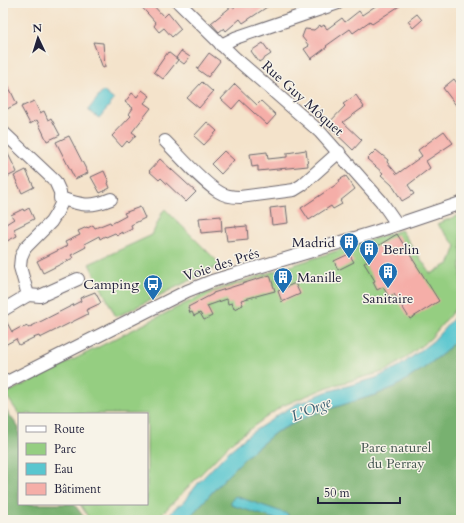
<svg xmlns="http://www.w3.org/2000/svg" width="464" height="523" font-family="Cardo,serif">
  <style>
    .green { fill: #95ce81; stroke: #5c785e }
    .forest { fill: #78b16f; stroke: #4d6a55 }
    .water { fill: #59c6cf; stroke: #3e7485 }
    .building { fill: #f5aea8 }
    .lines { fill: none; stroke-linecap: round; stroke-linejoin: round }
    .minor-casing { stroke: #6c666d; stroke-width: 14 }
    .minor { stroke: #fff; stroke-width: 12 }
    .labels { text-anchor: middle; stroke-width: 3; stroke-linejoin: round; paint-order: stroke }
    .street-label { font-size: 14px; fill: #22223b; stroke: #f7f3e8 }
    .poi-label { font-size: 14px; fill: #22223b; stroke: #f7f3e8; text-anchor: end }
    .park-label { font-size: 14px; fill: #445650; stroke: #f7f3e8 }
    .water-label { font-size: 15px; font-style: italic; fill: #355b6f; stroke: #f7f3e8 }
  </style>
  <rect width="100%" height="100%" fill="#f7f3e8"/>
  <filter id="ink" filterUnits="userSpaceOnUse"><feTurbulence type="fractalNoise" baseFrequency=".025" numOctaves="2"/><feDisplacementMap in="SourceGraphic" scale="8" xChannelSelector="R" yChannelSelector="G"/><feConvolveMatrix kernelMatrix="1 2 1 2 8 2 1 2 1" color-interpolation-filters="sRGB"/></filter>
  <filter id="wash" filterUnits="userSpaceOnUse"><feTurbulence type="fractalNoise" baseFrequency=".012" numOctaves="4" result="noise"/><feDisplacementMap in="SourceGraphic" scale="16" xChannelSelector="R" yChannelSelector="G"/><feGaussianBlur stdDeviation="0.9" result="paint"/><feColorMatrix in="noise" values="0 0 0 0 0 0 0 0 0 0 0 0 0 0 0 0 0 1.4 0 .05"/><feComposite in="paint" operator="in"/></filter>
  <g filter="url(#wash)">
    <rect width="100%" height="100%" fill="#f4e3cb"/>
    <g class="green">
      <polygon points="165,209 221,265 116,317 89,264 152,235 163,211"/>
      <polygon points="461,214 461,302 430,339 400,362 386,371 328,387 282,406 233,441 156,520 90,520 80,504 147,504 147,414 19,414 5,394 204,294 401,230 431,274 450,263 456,246 437,224"/>
    </g>
    <g class="forest">
      <polygon points="461,334 461,520 187,520 225,478 247,456 276,432 313,414 378,394 397,386 424,368 445,352"/>
      <polygon points="3,406 19,428 19,504 74,504 86,520 3,520"/>
    </g>
    <g class="water">
      <polygon points="103,91 114,100 99,118 88,110"/>
      <polygon points="461,310 461,334 445,352 424,368 397,386 378,394 313,414 276,432 247,456 225,478 187,520 165,520 177,506 182,504 200,481 228,452 251,433 273,419 276,416 298,403 310,400 311,398 326,392 376,378 400,366 433,341"/>
      <polygon points="235,496 288,514 288,519 287,520 278,520 231,505 231,501"/>
    </g>
    <g id="blocks">
      <g class="building">
        <polygon points="138,3 151,3 164,17 168,13 181,29 172,37 164,28 159,32 154,26 156,23"/>
        <polygon points="241,3 273,3 243,23 240,19 226,31 224,28 219,32 211,23 232,6 233,8"/>
        <polygon points="380,3 404,3 372,24 370,21 353,33 350,29 326,46 327,47 311,59 304,49 309,46 302,37 305,29 314,30 320,25 321,27 324,25 327,29 342,18 345,22 359,11 362,15"/>
        <polygon points="417,14 422,20 413,28 408,21"/>
        <polygon points="93,42 103,43 105,67 103,68"/>
        <polygon points="263,43 271,54 259,62 251,51"/>
        <polygon points="181,51 190,57 184,64 176,58"/>
        <polygon points="168,52 178,60 163,79 154,72"/>
        <polygon points="209,53 220,61 208,77 197,69"/>
        <polygon points="3,75 17,104 3,111"/>
        <polygon points="454,79 461,89 461,112 443,88"/>
        <polygon points="202,82 213,92 199,108 187,98"/>
        <polygon points="235,84 257,105 261,101 276,115 267,125 240,100 232,109 221,99"/>
        <polygon points="142,90 150,96 144,103 151,108 132,132 136,135 129,143 127,141 122,147 112,136 131,116 129,114 133,108 125,102 132,93 137,97"/>
        <polygon points="356,95 364,107 343,122 362,140 353,150 327,125 345,106 343,104"/>
        <polygon points="34,101 40,113 44,111 48,120 51,118 60,135 47,141 37,120 30,124 21,107"/>
        <polygon points="207,122 217,131 204,145 194,136"/>
        <polygon points="444,131 453,143 426,161 430,168 408,185 414,194 402,201 392,185 381,175 383,173 367,159 376,150 388,160 387,162 397,174 422,156 418,150"/>
        <polygon points="69,136 88,173 75,179 56,142"/>
        <polygon points="3,144 17,172 3,179"/>
        <polygon points="306,150 308,166 258,171 258,166 252,167 250,154 267,152 268,159 287,157 287,153"/>
        <polygon points="224,151 234,160 221,174 211,164"/>
        <polygon points="160,159 196,192 186,202 161,178 159,180 149,171"/>
        <polygon points="26,170 34,187 22,193 14,176"/>
        <polygon points="104,171 109,182 108,183 110,188 100,193 91,177"/>
        <polygon points="346,176 355,189 340,201 342,204 333,209 331,206 309,220 301,208 340,182 339,180"/>
        <polygon points="286,206 288,223 272,225 270,208"/>
        <polygon points="140,207 145,218 131,225 132,229 122,234 122,232 117,235 115,233 106,237 105,236 100,239 99,236 84,244 86,247 71,255 73,258 43,273 37,261 67,246 65,242 80,235 78,231 87,227 88,228 93,225 95,228 110,222 111,224 126,216 124,213"/>
        <polygon points="29,208 34,219 14,229 17,236 3,243 3,227 5,226 6,224 14,219 11,215 23,209 24,211"/>
        <polygon points="221,216 222,231 201,233 199,218"/>
        <polygon points="236,226 236,227 247,226 248,239 227,241 225,227"/>
        <polygon points="397,234 439,301 410,319 394,294 389,297 383,287 377,290 373,282 375,281 364,263 372,258 368,252"/>
        <polygon points="349,254 354,262 338,270 334,261"/>
        <polygon points="270,275 275,291 241,300 243,305 234,309 232,303 228,304 227,299 207,306 212,316 204,320 200,313 194,316 192,312 190,313 188,307 213,294 213,293"/>
        <polygon points="295,283 300,294 282,302 278,291"/>
        <polygon points="95,292 101,303 86,310 88,314 40,338 39,336 33,338 19,345 16,339 3,346 3,317 4,317 12,332 21,327 22,328 28,326 28,328 81,301 80,298"/>
      </g>
    </g>
  </g>
  <g filter="url(#ink)">
    <use href="#blocks" fill-opacity="0" stroke="#6c666d" stroke-width="1"/>
    <g class="lines">
      <g class="minor-casing">
        <g id="minor">
          <polyline points="179,3 234,57 320,132 381,201 397,224"/>
          <polyline points="221,45 235,38 338,3"/>
          <polyline points="3,132 55,181 60,192 61,204 56,214 51,222 25,248 21,257 20,267 28,295 3,310"/>
          <path d="M 165,141 C 180,156 202,182 219,192 C 225,196 233,197 240,197 L 294,190 L 302,185 L 339,152"/>
          <path d="M 60,198 C 81,205 90,208 111,199"/>
          <polyline points="28,295 40,296 78,279"/>
          <polyline points="3,384 187,291 212,281 375,232 461,203"/>
        </g>
      </g>
      <use href="#minor" class="minor"/>
    </g>
  </g>
  <defs>
    <g id="building-pin" transform="scale(1)"><path d="M0 17L-7.5 6A9.5 9.5 0 1 1 7.5 6Z" fill="#1f6fb2" stroke="#f7f3e8"/><path d="M-4-6H4V6H1V3H-1V6H-4ZM-2.5-4.3h1.7v1.8h-1.7ZM.8-4.3h1.7v1.8H.8ZM-2.5-1h1.7V.8h-1.7ZM.8-1h1.7V.8H.8Z" fill="#fff"/></g>
    <g id="bus-pin" transform="scale(1)"><path d="M0 17L-7.5 6A9.5 9.5 0 1 1 7.5 6Z" fill="#1f6fb2" stroke="#f7f3e8"/><path d="M-5-6H5V4H4V6H2V4H-2V6H-4V4H-5ZM-3.5-4V0h7V-4ZM-3.5 1.2v1.5H-2V1.2ZM2 1.2v1.5H3.5V1.2Z" fill="#fff"/></g>
  </defs>
  <g fill-rule="evenodd">
    <use href="#building-pin" x="349" y="242"/>
    <use href="#building-pin" x="369" y="249"/>
    <use href="#building-pin" x="388" y="272"/>
    <use href="#building-pin" x="283" y="277"/>
    <use href="#bus-pin" x="153" y="284"/>
  </g>
  <g class="labels">
    <g class="street-label">
      <text transform="translate(303 98) rotate(42)" y="5">Rue Guy Môquet</text>
      <text transform="translate(221 264) rotate(-18)" y="5">Voie des Prés</text>
    </g>
    <g class="poi-label">
      <text x="335" y="247">Madrid</text>
      <text x="383" y="254" text-anchor="start">Berlin</text>
      <text x="297" y="282" text-anchor="start">Manille</text>
      <text x="139" y="289">Camping</text>
      <text x="388" y="303" text-anchor="middle">Sanitaire</text>
    </g>
    <g class="park-label">
      <text x="396" y="452">Parc naturel<tspan x="396" dy="16">du Perray</tspan></text>
    </g>
    <g class="water-label">
      <text transform="translate(311 409) rotate(-22)" y="5">L'Orge</text>
    </g>
  </g>
  <rect width="464" height="523" fill="none" stroke="#f7f3e8" stroke-width="16"/>
  <rect x="18" y="413" width="130" height="92" fill="#f7f3e8" stroke="#a29fa3"/>
  <rect x="26" y="426" width="20" height="6" fill="#ffffff" stroke="#a29fa3"/>
  <text x="54" y="433" font-size="12" fill="#22223b">Route</text>
  <rect x="26" y="443" width="20" height="12" fill="#95ce81" stroke="#a29fa3"/>
  <text x="54" y="453" font-size="12" fill="#22223b">Parc</text>
  <rect x="26" y="463" width="20" height="12" fill="#59c6cf" stroke="#a29fa3"/>
  <text x="54" y="473" font-size="12" fill="#22223b">Eau</text>
  <rect x="26" y="483" width="20" height="12" fill="#f5aea8" stroke="#a29fa3"/>
  <text x="54" y="493" font-size="12" fill="#22223b">Bâtiment</text>
  <g transform="translate(38 38) rotate(356)" stroke="#f7f3e8" stroke-width="3" paint-order="stroke">
  <path d="M0-3L7 15L0 10L-7 15Z" fill="#22223b"/>
  <text y="-6" font-size="11" font-weight="bold" text-anchor="middle" fill="#22223b">N</text>
  </g>
  <path d="M318 497v6h82v-6" fill="none" stroke="#22223b" stroke-width="2"/>
  <text x="324" y="497" font-size="12" fill="#22223b" stroke="#f7f3e8" stroke-width="3" paint-order="stroke">50 m</text>
</svg>
